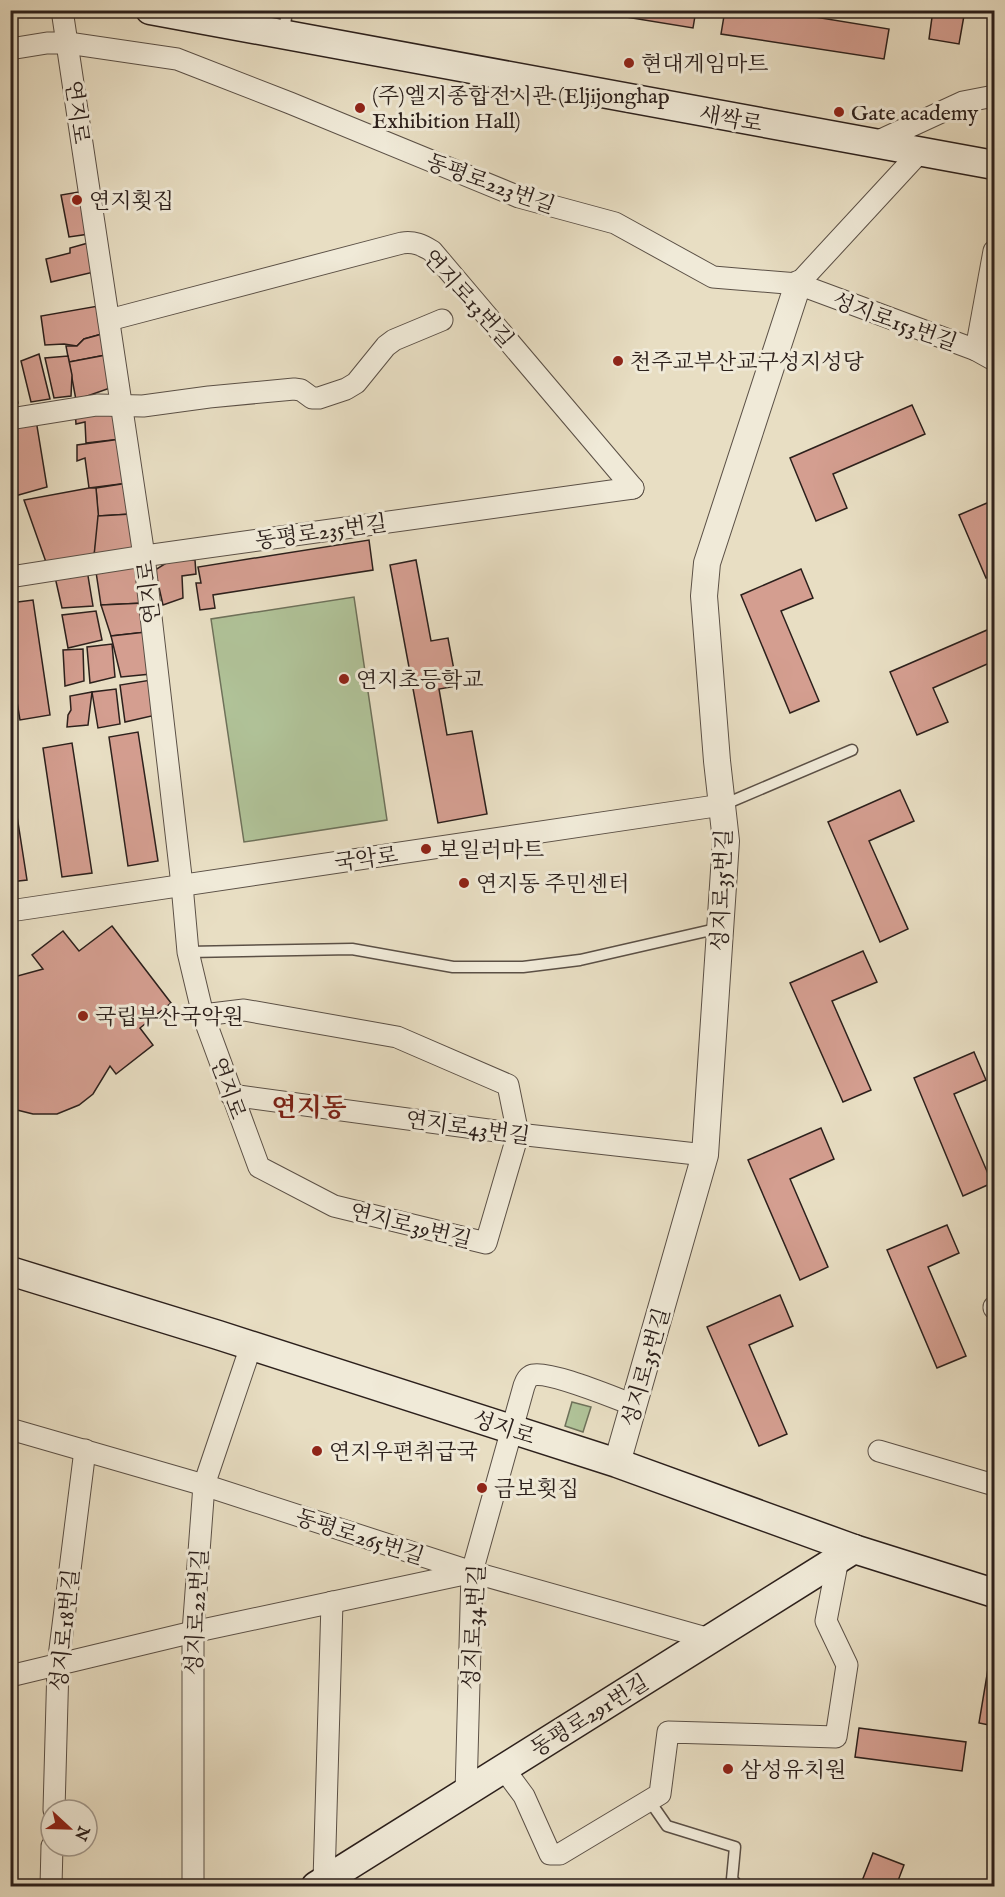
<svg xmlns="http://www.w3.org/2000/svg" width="1005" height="1897" font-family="'IM FELL English','Noto Serif KR',serif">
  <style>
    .green { fill: #b0c298; stroke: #6e715a; stroke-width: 1.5 }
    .building { fill: #d49e90; stroke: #2c201c; stroke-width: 1.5 }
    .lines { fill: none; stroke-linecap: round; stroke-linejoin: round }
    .service-casing { stroke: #5b5046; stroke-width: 13 }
    .minor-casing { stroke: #5b5046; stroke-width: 23 }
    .tertiary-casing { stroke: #5b5046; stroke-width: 28 }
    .secondary-casing { stroke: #2c201c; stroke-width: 31 }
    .service { stroke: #f0ead8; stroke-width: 10 }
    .minor { stroke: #f0ead8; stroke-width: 21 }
    .tertiary { stroke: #f0ead8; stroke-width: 26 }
    .secondary { stroke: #f0ead8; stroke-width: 28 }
    .poi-dot { fill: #8f2418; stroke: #f0ead8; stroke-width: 2 }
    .labels { text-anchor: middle; stroke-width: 6; stroke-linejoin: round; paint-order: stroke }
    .poi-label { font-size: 22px; fill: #2c201c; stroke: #f0ead8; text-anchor: start }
    .street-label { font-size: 22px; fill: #2c201c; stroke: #f0ead8 }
    .quarter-label { font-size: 26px; font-weight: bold; fill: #7a1f14; stroke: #f0ead8 }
  </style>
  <rect width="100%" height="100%" fill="#e8dec3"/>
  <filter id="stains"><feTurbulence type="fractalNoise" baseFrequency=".00333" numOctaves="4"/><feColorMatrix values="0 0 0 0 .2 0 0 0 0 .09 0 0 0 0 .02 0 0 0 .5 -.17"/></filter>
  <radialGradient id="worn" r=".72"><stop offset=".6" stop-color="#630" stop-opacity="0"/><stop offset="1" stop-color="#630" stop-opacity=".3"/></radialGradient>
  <g class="green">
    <polygon points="354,597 387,820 244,842 211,619"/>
    <polygon points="572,1402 591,1407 583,1432 565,1426"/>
  </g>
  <g class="building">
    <polygon points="583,10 696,10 693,28"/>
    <polygon points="725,10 772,10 889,29 884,59 721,34"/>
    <polygon points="933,10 965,10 959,44 929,39"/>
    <polygon points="84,191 89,234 69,237 61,195"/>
    <polygon points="88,243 94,272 51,282 46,259 70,253 70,248"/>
    <polygon points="98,306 102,334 84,339 77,346 64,344 45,345 41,316"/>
    <polygon points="102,334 106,355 69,362 66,346 77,346 84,339"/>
    <polygon points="39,354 50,399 31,402 21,361"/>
    <polygon points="106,355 110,388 76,400 69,362"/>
    <polygon points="68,356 72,375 71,396 54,398 45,358"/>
    <polygon points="10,369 18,403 10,405"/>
    <polygon points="912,405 925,434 833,474 847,508 816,521 790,458"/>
    <polygon points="75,409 118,415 121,439 86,443 85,422 76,424"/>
    <polygon points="36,420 47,487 15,496 10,467 10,425"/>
    <polygon points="121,439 128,483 89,488 85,458 77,461 77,445"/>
    <polygon points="128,483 131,514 98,516 96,488"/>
    <polygon points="89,488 96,488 99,522 94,556 47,565 24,500"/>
    <polygon points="994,500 994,574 986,578 959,515"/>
    <polygon points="131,514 136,547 94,556 98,516"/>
    <polygon points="369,540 373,570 213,595 215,608 200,610 196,583 201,583 198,567"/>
    <polygon points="171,560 195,560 196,574 182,576 183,598 163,605 155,570"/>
    <polygon points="416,560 431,641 448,638 457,686 439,689 447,735 472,731 487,814 438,823 390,565"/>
    <polygon points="129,565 140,572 144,603 101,605 96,572"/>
    <polygon points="801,569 813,598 781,611 819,701 790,713 741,595"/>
    <polygon points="87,570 93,606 62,608 55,577"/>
    <polygon points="33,600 50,715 20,720 10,659 10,603"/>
    <polygon points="144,603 146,632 111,636 101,605"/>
    <polygon points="96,611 102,640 68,648 62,615"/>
    <polygon points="994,627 994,661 933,688 948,722 917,735 890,672"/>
    <polygon points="146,632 151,674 121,677 111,636"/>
    <polygon points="112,644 115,677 90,683 87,647"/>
    <polygon points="83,649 84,681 65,686 63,650"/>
    <polygon points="151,680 156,715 125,722 120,685"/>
    <polygon points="116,689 120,724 98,728 92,692"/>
    <polygon points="92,692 88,725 67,727 68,715 71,710 70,696"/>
    <polygon points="138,732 158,861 128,866 109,737"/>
    <polygon points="72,743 92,873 62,877 43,748"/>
    <polygon points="10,771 27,880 10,882"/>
    <polygon points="900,790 914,821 869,841 908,929 880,942 828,822"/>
    <polygon points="112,926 171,1003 140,1028 153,1045 116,1074 110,1066 93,1094 79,1105 57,1114 33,1114 13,1109 10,1107 10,978 43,969 32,955 63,931 79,951"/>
    <polygon points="863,951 877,982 832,1001 871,1090 843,1102 790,983"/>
    <polygon points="974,1052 986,1080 954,1094 992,1183 963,1196 914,1078"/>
    <polygon points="821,1128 834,1159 790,1179 828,1267 800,1280 748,1160"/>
    <polygon points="947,1225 959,1253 928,1267 966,1356 937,1368 887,1250"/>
    <polygon points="780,1295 793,1326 749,1345 787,1434 759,1446 707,1327"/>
    <polygon points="989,1663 994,1664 994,1726 979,1723"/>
    <polygon points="859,1728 966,1742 962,1771 855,1757"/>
    <polygon points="873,1853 904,1865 896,1886 860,1886"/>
  </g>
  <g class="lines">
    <g class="service-casing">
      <g id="service">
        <polyline points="284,32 287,10"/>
        <polyline points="723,805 852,750"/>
        <polyline points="188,952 352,949 453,967 523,967 580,960 720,928"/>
        <polyline points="649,1800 667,1826 735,1847 732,1879 738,1886"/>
      </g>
    </g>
    <g class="minor-casing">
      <g id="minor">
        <polyline points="62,10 144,556 182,885 188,952 203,1015 259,1167 334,1206 486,1243 518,1134 508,1085 397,1037 244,1010 203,1015"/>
        <polyline points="10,49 47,43 68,43 177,59 290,103 519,197 615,223 713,277 798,284 976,350 994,360"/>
        <polyline points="872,144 963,102 994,96"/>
        <polyline points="798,284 919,153"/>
        <path d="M 109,320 L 402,243 C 414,241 422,245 432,251 L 633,488"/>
        <polyline points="976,350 994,251"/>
        <polyline points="10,419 97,405 143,406 209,397 294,389 301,390 312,398 319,398 346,389 356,383 386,346 394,340 442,320"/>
        <polyline points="10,577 144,556 633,488"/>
        <polyline points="10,911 722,805"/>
        <polyline points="231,1095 518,1134 705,1155"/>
        <polyline points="994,1308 994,1307"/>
        <polyline points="10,1429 204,1485 472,1572 710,1639"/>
        <polyline points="879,1451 994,1485"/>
        <polyline points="10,1676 193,1632 469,1573"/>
        <polyline points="504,1769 524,1796 550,1854 560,1854 660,1794 668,1732 836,1737 847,1665 826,1621 838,1559"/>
        <path d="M 466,1793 L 472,1572 L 524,1386 C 526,1381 527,1377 533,1375 C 551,1371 614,1398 634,1405"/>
        <polyline points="54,1810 58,1665 85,1450"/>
        <polyline points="324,1881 332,1602"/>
        <polyline points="51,1886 52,1846"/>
        <polyline points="193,1886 193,1632 204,1485 251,1346"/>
      </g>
    </g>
    <g class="tertiary-casing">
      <polyline id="tertiary" points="617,1463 705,1155 726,841 717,761 704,596 707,563 798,284"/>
    </g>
    <g class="secondary-casing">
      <g id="secondary">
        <polyline points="150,10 994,165"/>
        <polyline points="10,1271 218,1335 617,1463 854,1549 994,1593"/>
        <polyline points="316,1886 854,1549"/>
      </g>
    </g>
    <use href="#service" class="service"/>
    <use href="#minor" class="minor"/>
    <use href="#tertiary" class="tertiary"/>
    <use href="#secondary" class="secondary"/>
  </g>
  <g class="poi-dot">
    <circle cx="629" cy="63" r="6"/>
    <circle cx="360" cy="108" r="6"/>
    <circle cx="839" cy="112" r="6"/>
    <circle cx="77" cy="200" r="6"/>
    <circle cx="618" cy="361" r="6"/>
    <circle cx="344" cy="679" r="6"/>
    <circle cx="426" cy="849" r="6"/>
    <circle cx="464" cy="883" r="6"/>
    <circle cx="83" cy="1016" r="6"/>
    <circle cx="317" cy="1451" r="6"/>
    <circle cx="482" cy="1488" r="6"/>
    <circle cx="728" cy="1769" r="6"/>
  </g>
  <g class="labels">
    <g class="poi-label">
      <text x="641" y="71">현대게임마트</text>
      <text x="372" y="103">(주)엘지종합전시관 (Eljijonghap<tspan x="372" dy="25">Exhibition Hall)</tspan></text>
      <text x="851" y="120">Gate academy</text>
      <text x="89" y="208">연지횟집</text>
      <text x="630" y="369">천주교부산교구성지성당</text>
      <text x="356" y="687">연지초등학교</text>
      <text x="438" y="857">보일러마트</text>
      <text x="476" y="891">연지동 주민센터</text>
      <text x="95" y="1024">국립부산국악원</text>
      <text x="329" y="1459">연지우편취급국</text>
      <text x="494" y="1496">금보횟집</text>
      <text x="740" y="1777">삼성유치원</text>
    </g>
    <g class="street-label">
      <text transform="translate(78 112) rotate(82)" y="8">연지로</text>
      <text transform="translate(731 118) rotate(10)" y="8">새싹로</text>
      <text transform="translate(491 183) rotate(20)" y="8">동평로223번길</text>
      <text transform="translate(469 298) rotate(48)" y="8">연지로13번길</text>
      <text transform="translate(895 321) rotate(20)" y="8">성지로153번길</text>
      <text transform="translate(321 531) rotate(-8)" y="8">동평로235번길</text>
      <text transform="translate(148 592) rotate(-97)" y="8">연지로</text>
      <text transform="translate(366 858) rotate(-8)" y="8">국악로</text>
      <text transform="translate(721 890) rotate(-88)" y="8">성지로35번길</text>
      <text transform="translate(229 1088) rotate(70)" y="8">연지로</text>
      <text transform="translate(468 1127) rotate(8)" y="8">연지로43번길</text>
      <text transform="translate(411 1225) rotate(14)" y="8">연지로39번길</text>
      <text transform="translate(645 1367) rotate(-74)" y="8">성지로35번길</text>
      <text transform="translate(504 1427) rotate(18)" y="8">성지로</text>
      <text transform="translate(360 1536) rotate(18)" y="8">동평로265번길</text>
      <text transform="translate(196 1612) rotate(-87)" y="8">성지로22번길</text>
      <text transform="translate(473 1627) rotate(-87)" y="8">성지로34번길</text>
      <text transform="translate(64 1630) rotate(-84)" y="8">성지로18번길</text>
      <text transform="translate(589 1715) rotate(-32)" y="8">동평로291번길</text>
    </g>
    <g class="quarter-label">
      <text x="309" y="1116">연지동</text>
    </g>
  </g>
  <rect width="1005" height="1897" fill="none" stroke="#e8dec3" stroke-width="36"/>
  <rect x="12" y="12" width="981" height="1873" fill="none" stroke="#2c201c" stroke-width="3"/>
  <rect x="18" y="18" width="969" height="1861" fill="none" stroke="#2c201c" stroke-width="1.5"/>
  <g transform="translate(69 1828) rotate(112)"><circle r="28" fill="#f0ead8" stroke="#a2998d" stroke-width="1.5"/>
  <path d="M0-4.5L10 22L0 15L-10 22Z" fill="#8f2418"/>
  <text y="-9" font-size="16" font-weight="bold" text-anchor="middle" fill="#2c201c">N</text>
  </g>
  <rect width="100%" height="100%" filter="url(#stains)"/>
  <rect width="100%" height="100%" fill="url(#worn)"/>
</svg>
